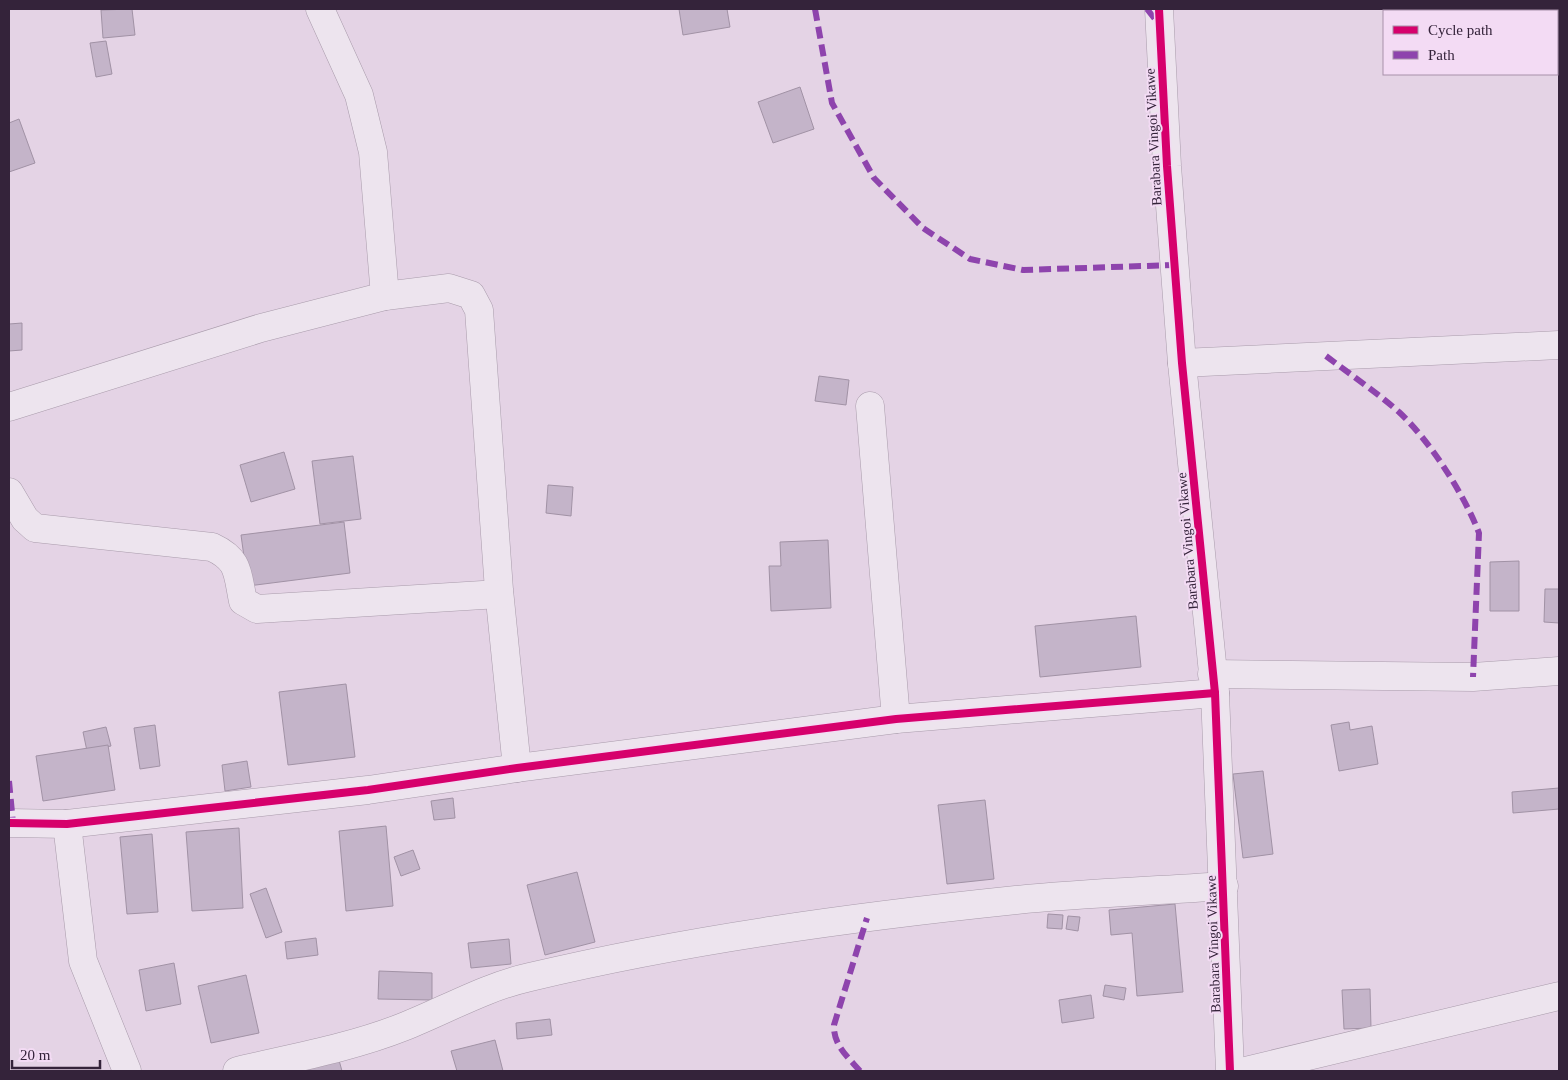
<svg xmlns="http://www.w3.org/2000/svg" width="1568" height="1080" font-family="'Times New Roman',serif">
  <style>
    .building { fill: #c4b4c9; stroke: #a192a5 }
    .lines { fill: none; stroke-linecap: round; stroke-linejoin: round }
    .minor-casing { stroke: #a99bab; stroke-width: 29 }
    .minor { stroke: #ede4ee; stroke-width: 28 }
    .quiet { stroke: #8e44ad; stroke-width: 6; stroke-dasharray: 12 6; stroke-linecap: butt }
    .cycleway-casing { stroke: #f3dbf4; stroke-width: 11 }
    .cycleway { stroke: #d6006c; stroke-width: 8 }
    .labels { text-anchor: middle; stroke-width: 4; stroke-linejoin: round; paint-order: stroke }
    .street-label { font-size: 14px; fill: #34233a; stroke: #f3dbf4 }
  </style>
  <rect width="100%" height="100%" fill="#e4d3e5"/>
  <g class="building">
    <polygon points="132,9 135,35 103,38 101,10"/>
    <polygon points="679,9 727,9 730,27 683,35"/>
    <polygon points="106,41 112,74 96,77 90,43"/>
    <polygon points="800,87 814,129 773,143 758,102"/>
    <polygon points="19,119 35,163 9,172 9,123"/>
    <polygon points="22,323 22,350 9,351 9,324"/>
    <polygon points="819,376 849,380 846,405 815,401"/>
    <polygon points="284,452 295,489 251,502 240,465"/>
    <polygon points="353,456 361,519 320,524 312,461"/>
    <polygon points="548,485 573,487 571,516 546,513"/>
    <polygon points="344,522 350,573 248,586 241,535"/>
    <polygon points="828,540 831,608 771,611 769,566 781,566 780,542"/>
    <polygon points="1519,561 1519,611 1490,611 1490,562"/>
    <polygon points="1545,589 1559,589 1559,623 1544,622"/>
    <polygon points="1136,616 1141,667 1040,677 1035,626"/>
    <polygon points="346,684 355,757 288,765 279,692"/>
    <polygon points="1349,722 1350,730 1372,726 1378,764 1339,771 1331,725"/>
    <polygon points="155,725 160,766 140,769 134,728"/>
    <polygon points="106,727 111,746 87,751 83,732"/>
    <polygon points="108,745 115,790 43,801 36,756"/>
    <polygon points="247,761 251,787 225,791 222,765"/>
    <polygon points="1263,771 1273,854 1243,858 1233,774"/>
    <polygon points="1559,788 1559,809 1513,813 1512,792"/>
    <polygon points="453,798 455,818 434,820 431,801"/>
    <polygon points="985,800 994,879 947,884 938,805"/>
    <polygon points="386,826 393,906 346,911 339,831"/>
    <polygon points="239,828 243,908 192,911 186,832"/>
    <polygon points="152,834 158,912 127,914 120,837"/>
    <polygon points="413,850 420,869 401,876 394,857"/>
    <polygon points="577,872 595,942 545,955 527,885"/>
    <polygon points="266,888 282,932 266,938 250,894"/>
    <polygon points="1175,904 1183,992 1137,996 1132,933 1111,935 1109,910"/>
    <polygon points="1048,914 1063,915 1062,929 1047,928"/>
    <polygon points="1068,916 1080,917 1078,931 1066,929"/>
    <polygon points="316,938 318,955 287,959 285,942"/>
    <polygon points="509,939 511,964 471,968 468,943"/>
    <polygon points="174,963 181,1004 146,1011 139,970"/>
    <polygon points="379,971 432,973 432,1000 378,999"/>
    <polygon points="246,975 259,1033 211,1043 198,986"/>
    <polygon points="1105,985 1126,988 1124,1000 1103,996"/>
    <polygon points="1370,989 1371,1028 1344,1029 1342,990"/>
    <polygon points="1091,995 1094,1018 1062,1023 1059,1000"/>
    <polygon points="550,1019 552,1035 517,1039 516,1023"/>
    <polygon points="495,1040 503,1071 457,1071 451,1051"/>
    <polygon points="337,1053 342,1071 279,1071"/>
  </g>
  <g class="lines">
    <g class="minor-casing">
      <g id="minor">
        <polyline points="320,9 359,95 373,152 385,296"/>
        <polyline points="1159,9 1167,166 1182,363 1215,693 1230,1071"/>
        <polyline points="1182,363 1559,345"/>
        <polyline points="870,406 896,719"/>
        <polyline points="9,407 261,328 385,296 449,288 471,295 479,310 499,590 517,768"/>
        <path d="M 9,492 L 25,519 L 35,528 L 212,547 C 240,560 237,573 243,601 L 257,609 L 499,594"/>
        <polyline points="1212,674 1473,677 1559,671"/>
        <polyline points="9,823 67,824 368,790 517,768 896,719 1215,693"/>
        <polyline points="67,824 83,961 127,1071"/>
        <path d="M 237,1071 C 292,1058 350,1048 403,1027 C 446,1010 485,987 530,977 C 690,939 853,917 1016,900 C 1085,893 1155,891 1224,886"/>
        <polyline points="1245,1071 1559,996"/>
      </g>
    </g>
    <use href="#minor" class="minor"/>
    <g class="quiet">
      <polyline points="815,9 832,103 874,178 923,228 970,259 1023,270 1174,265"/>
      <polyline points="1147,9 1159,24"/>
      <path d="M 1326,356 C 1350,374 1376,392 1399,412 C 1430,441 1464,494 1479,533 L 1473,677"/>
      <polyline points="9,781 13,823"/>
      <path d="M 860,1071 C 848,1057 833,1045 834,1025 L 867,918"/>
    </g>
    <g class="cycleway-casing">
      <g id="cycleway">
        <polyline points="1159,9 1167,166 1182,363 1215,693 1230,1071"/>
        <polyline points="9,823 67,824 368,790 517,768 896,719 1215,693"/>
      </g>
    </g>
    <use href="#cycleway" class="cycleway"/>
  </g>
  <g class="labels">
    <g class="street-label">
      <text transform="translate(1153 137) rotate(-93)" y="5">Barabara Vingoi Vikawe</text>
      <text transform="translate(1187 541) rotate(-95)" y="5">Barabara Vingoi Vikawe</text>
      <text transform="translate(1213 944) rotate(-92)" y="5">Barabara Vingoi Vikawe</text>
    </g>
  </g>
  <rect width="1568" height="1080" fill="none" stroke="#34233a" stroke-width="20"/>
  <rect x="1383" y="10" width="175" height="65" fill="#f3dbf4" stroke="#a791aa"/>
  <rect x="1393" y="26" width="25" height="8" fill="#d6006c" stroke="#a791aa"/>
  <text x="1428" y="35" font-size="15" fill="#34233a">Cycle path</text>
  <rect x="1393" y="51" width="25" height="8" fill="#8e44ad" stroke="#a791aa"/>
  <text x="1428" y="60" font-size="15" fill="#34233a">Path</text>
  <path d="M12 1060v8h88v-8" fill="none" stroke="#34233a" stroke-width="2.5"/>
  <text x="20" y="1060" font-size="15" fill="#34233a" stroke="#f3dbf4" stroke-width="4" paint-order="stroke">20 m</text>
</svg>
